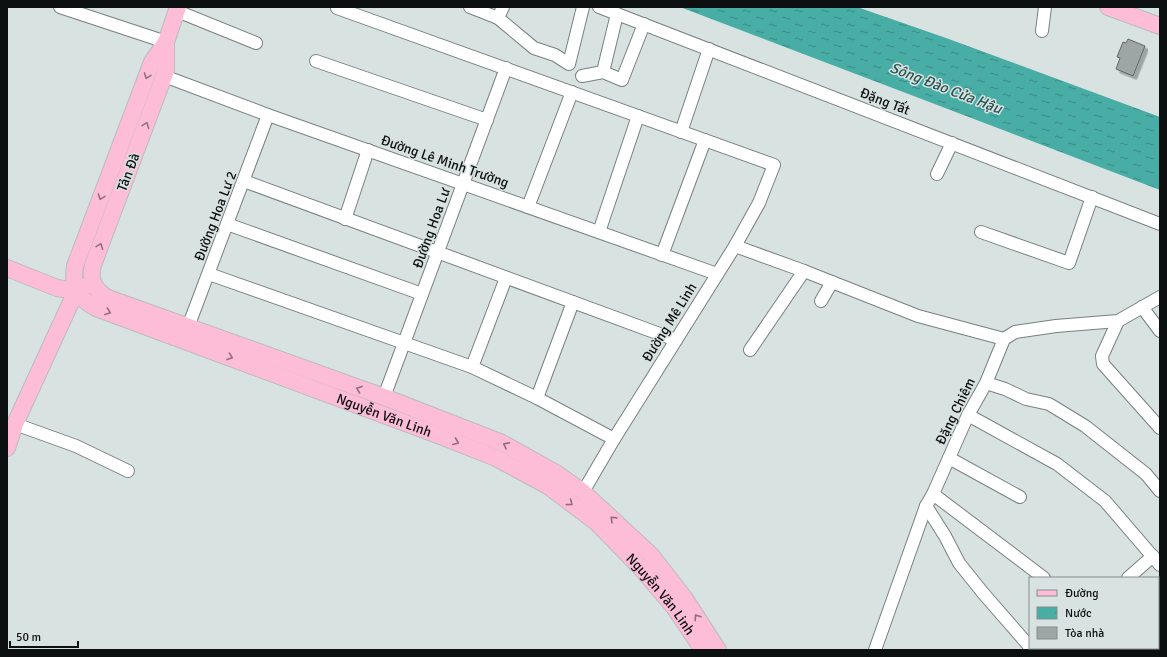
<svg xmlns="http://www.w3.org/2000/svg" width="1167" height="657" font-family="Signika,sans-serif">
  <style>
    .water { fill: url(#water-ripples) }
    .building { fill: #9da6a5; stroke: #5e6766; filter: url(#shadow) }
    .lines { fill: none; stroke-linecap: round; stroke-linejoin: round }
    .minor-casing { stroke: #788180; stroke-width: 14 }
    .major-casing { stroke: #bbbcbc; stroke-width: 18 }
    .minor { stroke: #fff; stroke-width: 12 }
    .major { stroke: #fdbdd6; stroke-width: 16 }
    .oneway { stroke: #916f7d }
    .labels { text-anchor: middle; stroke-width: 3; stroke-linejoin: round; paint-order: stroke }
    .street-label { font-size: 14px; fill: #0d1010; stroke: #d8e2e1 }
    .water-label { font-size: 15px; font-style: italic; fill: #275451; stroke: #d8e2e1 }
  </style>
  <defs>
    <pattern id="water-ripples" width="26" height="14" patternUnits="userSpaceOnUse"><rect width="26" height="14" fill="#47ada5"/><path d="M2 4q2-2 4 0t4 0M15 11q2-2 4 0t4 0" fill="none" stroke="#3a8b85"/></pattern>
    <filter id="shadow"><feDropShadow dx="3.5" dy="3.5" stdDeviation="0" flood-color="#0004"/></filter>
  </defs>
  <rect width="100%" height="100%" fill="#d8e2e1"/>
  <polygon class="water" points="680,7 857,7 946,38 1160,117 1160,190"/>
  <polygon class="building" points="1128,39 1145,46 1133,76 1116,69 1120,58 1117,57 1123,42 1126,43"/>
  <g class="lines">
    <g class="minor-casing">
      <g id="minor">
        <polyline points="60,7 166,42"/>
        <polyline points="470,7 498,18"/>
        <polyline points="503,7 498,18 534,48 555,55 569,64 583,7"/>
        <polyline points="599,7 1160,224"/>
        <polyline points="337,8 774,165 759,203 735,246 614,439 583,492"/>
        <polyline points="177,11 256,43"/>
        <polyline points="1042,31 1045,7"/>
        <polyline points="316,61 487,120"/>
        <polyline points="603,72 617,14"/>
        <polyline points="164,76 268,115 717,274"/>
        <polyline points="582,76 603,72 622,80 644,24"/>
        <polyline points="681,132 709,49"/>
        <polyline points="937,174 952,143"/>
        <polyline points="244,181 676,340"/>
        <polyline points="528,207 572,92"/>
        <polyline points="345,219 368,150"/>
        <polyline points="227,224 422,294"/>
        <polyline points="599,232 638,116"/>
        <polyline points="981,232 1069,263 1092,197"/>
        <polyline points="735,246 804,271 918,316 1004,339"/>
        <polyline points="662,255 705,140"/>
        <polyline points="209,274 472,367 537,398 614,439"/>
        <polyline points="821,301 832,282"/>
        <polyline points="1142,307 1160,331"/>
        <polyline points="1118,321 1102,356 1103,364 1160,428"/>
        <polyline points="188,327 268,115"/>
        <polyline points="750,350 804,271"/>
        <polyline points="472,367 506,278"/>
        <polyline points="986,383 1005,389 1026,399 1049,404 1085,426 1146,474 1160,491"/>
        <polyline points="384,397 506,68"/>
        <polyline points="537,398 573,302"/>
        <polyline points="968,415 1057,464 1105,501 1160,565"/>
        <polyline points="15,424 76,446 128,471"/>
        <polyline points="949,458 1020,497"/>
        <polyline points="933,494 1044,578"/>
        <polyline points="926,506 945,536 959,563 983,593 1030,647"/>
        <polyline points="1128,578 1153,556"/>
        <polyline points="1120,648 1122,650"/>
        <polyline points="875,650 926,506 933,494 968,415 986,383 1004,339 1015,332 1056,326 1118,321 1160,297"/>
      </g>
    </g>
    <g class="major-casing">
      <g id="major">
        <path id="s1" d="M 178,7 L 166,42 L 152,62 L 75,266 C 72,287 77,298 96,308 L 438,435 L 496,458 L 548,486 L 596,522 L 640,567 L 674,607 L 703,650"/>
        <polyline points="1108,7 1160,26"/>
        <path d="M 166,42 L 166,70 L 164,76 L 93,265 C 89,280 94,290 108,298 L 384,397 L 502,443 L 556,473 L 583,492 L 651,555 L 685,599 L 718,650"/>
        <polyline points="7,268 57,288 76,291"/>
        <polyline points="7,448 15,424 76,291 84,287"/>
      </g>
    </g>
    <use href="#minor" class="minor"/>
    <use href="#major" class="major"/>
  </g>
  <defs><path id="oneway-chevron" d="M-2-3.5L2.5 0L-2 3.5" fill="none" stroke-width="1.6" stroke-linecap="round" stroke-linejoin="round"/></defs>
  <g class="oneway">
    <use href="#oneway-chevron" transform="translate(147 76) rotate(110)"/>
    <use href="#oneway-chevron" transform="translate(146 125) rotate(-69)"/>
    <use href="#oneway-chevron" transform="translate(101 197) rotate(110)"/>
    <use href="#oneway-chevron" transform="translate(100 246) rotate(-69)"/>
    <use href="#oneway-chevron" transform="translate(108 312) rotate(20)"/>
    <use href="#oneway-chevron" transform="translate(230 357) rotate(20)"/>
    <use href="#oneway-chevron" transform="translate(359 389) rotate(-160)"/>
    <use href="#oneway-chevron" transform="translate(456 442) rotate(22)"/>
    <use href="#oneway-chevron" transform="translate(506 445) rotate(-152)"/>
    <use href="#oneway-chevron" transform="translate(570 503) rotate(37)"/>
    <use href="#oneway-chevron" transform="translate(613 519) rotate(-136)"/>
    <use href="#oneway-chevron" transform="translate(697 617) rotate(-123)"/>
  </g>
  <g class="labels">
    <g class="street-label">
      <text transform="translate(885 101) rotate(21)" y="5">Đặng Tất</text>
      <text transform="translate(445 161) rotate(19)" y="5">Đường Lê Minh Trường</text>
      <text transform="translate(128 172) rotate(-69)" y="5">Tản Đà</text>
      <text transform="translate(215 216) rotate(-69)" y="5">Đường Hoa Lư 2</text>
      <text transform="translate(431 228) rotate(-70)" y="5">Đường Hoa Lư</text>
      <text transform="translate(669 322) rotate(-58)" y="5">Đường Mê Linh</text>
      <text transform="translate(955 411) rotate(-64)" y="5">Đặng Chiêm</text>
      <text dy="5" stroke="none"><textPath href="#s1" startOffset="638">Nguyễn Văn Linh</textPath></text>
      <text dy="5" stroke="none"><textPath href="#s1" startOffset="974">Nguyễn Văn Linh</textPath></text>
    </g>
    <g class="water-label">
      <text transform="translate(946 88) rotate(21)" y="5">Sông Đào Cửa Hậu</text>
    </g>
  </g>
  <rect width="1167" height="657" fill="none" stroke="#0d1010" stroke-width="16"/>
  <rect x="1029" y="577" width="130" height="72" fill="#d8e2e1" stroke="#878e8d"/>
  <rect x="1037" y="590" width="20" height="6" fill="#fdbdd6" stroke="#878e8d"/>
  <text x="1065" y="597" font-size="12" fill="#0d1010">Đường</text>
  <rect x="1037" y="607" width="20" height="12" fill="url(#water-ripples)" stroke="#878e8d"/>
  <text x="1065" y="617" font-size="12" fill="#0d1010">Nước</text>
  <rect x="1037" y="627" width="20" height="12" fill="#9da6a5" stroke="#878e8d"/>
  <text x="1065" y="637" font-size="12" fill="#0d1010">Tòa nhà</text>
  <path d="M10 641v6h68v-6" fill="none" stroke="#0d1010" stroke-width="2"/>
  <text x="16" y="641" font-size="12" fill="#0d1010" stroke="#d8e2e1" stroke-width="3" paint-order="stroke">50 m</text>
</svg>
